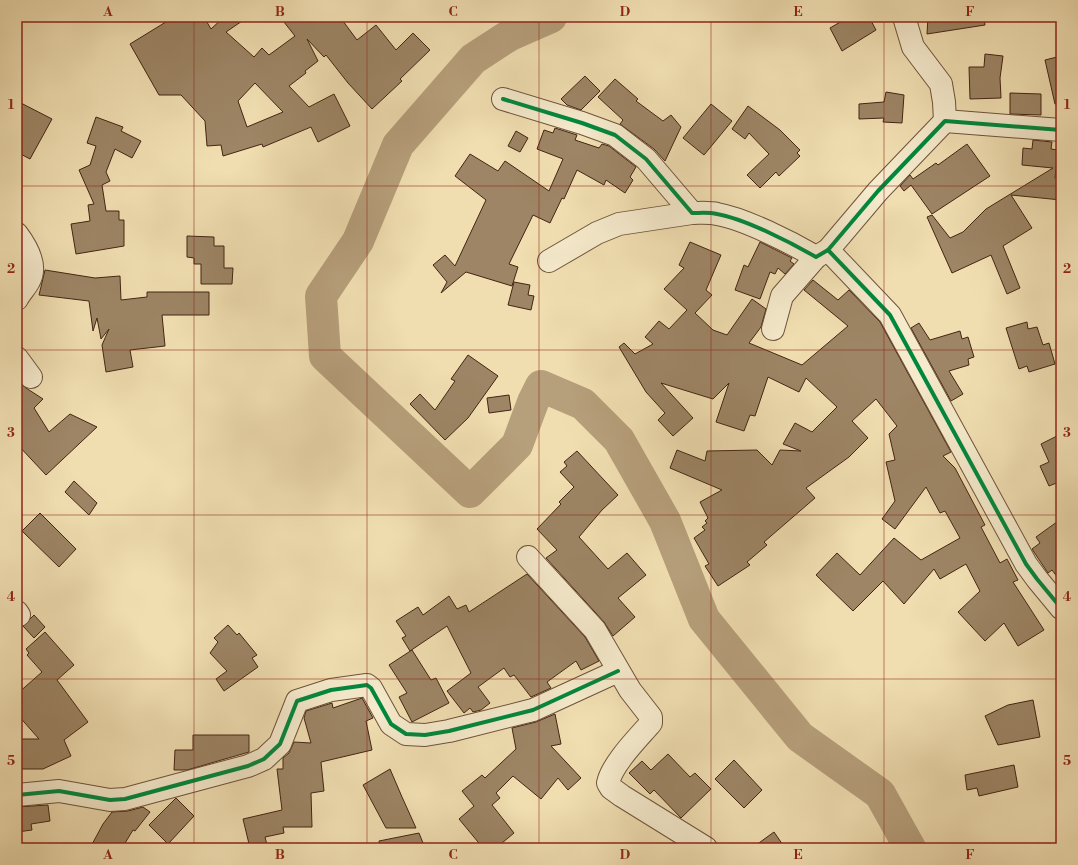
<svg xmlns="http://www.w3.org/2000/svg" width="1078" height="865" font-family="'Libre Bodoni',serif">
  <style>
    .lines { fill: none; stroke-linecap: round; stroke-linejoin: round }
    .river { stroke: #b69f7b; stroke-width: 32 }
    .building { fill: #9d8565; stroke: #442513; fill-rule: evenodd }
    .minor-casing { stroke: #6f533a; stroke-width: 24 }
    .minor { stroke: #f5eacc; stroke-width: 22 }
    .cycleway-casing { stroke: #f5eacc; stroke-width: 6 }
    .cycleway { stroke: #00873e; stroke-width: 4 }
    .grid { fill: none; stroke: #8f2418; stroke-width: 1; stroke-opacity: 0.55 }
    .neatline { fill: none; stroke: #8f2418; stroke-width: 1.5 }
    .grid-label { font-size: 13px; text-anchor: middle; font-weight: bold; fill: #8f2418 }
  </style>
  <rect width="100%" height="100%" fill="#f0deb1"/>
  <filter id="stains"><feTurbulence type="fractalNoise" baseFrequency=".005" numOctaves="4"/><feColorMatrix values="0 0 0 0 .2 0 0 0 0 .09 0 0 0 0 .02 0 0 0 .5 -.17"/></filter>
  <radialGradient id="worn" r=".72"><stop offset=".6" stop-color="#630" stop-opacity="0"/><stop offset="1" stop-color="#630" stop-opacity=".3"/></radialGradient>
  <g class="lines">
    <polyline class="river" points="551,17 510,35 473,59 398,145 358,241 321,296 325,356 470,492 517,445 533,402 541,386 583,404 619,440 665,521 704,619 800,737 880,794 910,848"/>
  </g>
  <g class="building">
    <path d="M 174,17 L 204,17 L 211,29 L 224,17 L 248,17 L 226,32 L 254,57 L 262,48 L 269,55 L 295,36 L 280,17 L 340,17 L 357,40 L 376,25 L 396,50 L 413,33 L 430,50 L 400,79 L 402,81 L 372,109 L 348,83 L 326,55 L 324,57 L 307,39 L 318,61 L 305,71 L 306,73 L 289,86 L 309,107 L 334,94 L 350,126 L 318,142 L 311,127 L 263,147 L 262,144 L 223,156 L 221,145 L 207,146 L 205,121 L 181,95 L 159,95 L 130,44 ZM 255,83 L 283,112 L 247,127 L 238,101 Z"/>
    <polygon points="849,17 869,17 876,30 842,51 830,28"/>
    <polygon points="928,17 984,17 985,25 927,34"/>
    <polygon points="985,54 1003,56 1000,78 1001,98 970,99 969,67 984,67"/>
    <polygon points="1061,56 1061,104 1055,104 1045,60"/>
    <polygon points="585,76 600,91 581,110 567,105 561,99"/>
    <polygon points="615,79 638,99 636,101 663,121 671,115 681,127 665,161 654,149 620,124 623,120 598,97"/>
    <polygon points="886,92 904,95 902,123 883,122 884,118 859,119 859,104 884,102"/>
    <polygon points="1010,93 1041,94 1041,115 1010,114"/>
    <polygon points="17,101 52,119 30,159 17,152"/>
    <polygon points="711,104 732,121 704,155 683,138"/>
    <polygon points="748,106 780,130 800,150 797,153 800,156 779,176 776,172 760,188 747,175 769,154 749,133 745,139 732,129"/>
    <polygon points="96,117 123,127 121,131 141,141 132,158 115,149 106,172 110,181 102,185 106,211 119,211 119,220 124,220 124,246 76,254 71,224 90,221 88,205 94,204 79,170 90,165 96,146 87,143"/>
    <polygon points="555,128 577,135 575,140 599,148 602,144 609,146 636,167 630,177 633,180 625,193 606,180 604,185 577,170 564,199 562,198 550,223 533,215 509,264 518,267 512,286 466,272 441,293 447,282 433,265 445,255 455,266 486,200 455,176 470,154 498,171 505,161 549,191 563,159 537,149 544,130 553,133"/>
    <polygon points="516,131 528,138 520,152 508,146"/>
    <polygon points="1033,140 1052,142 1051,149 1058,150 1055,178 1061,179 1061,200 1011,195 1032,228 1003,246 1020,288 1007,294 991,255 952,273 927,217 932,215 950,238 963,232 986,209 1053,168 1022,165 1023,148 1032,149"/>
    <polygon points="967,144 990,176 932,214 911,185 904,191 900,186 910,175 913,179 936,163 938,165"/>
    <polygon points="187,236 214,237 214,246 224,246 224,268 233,268 232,284 201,284 201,264 194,264 194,258 187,257"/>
    <polygon points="690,242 721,255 706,290 712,295 695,313 713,330 727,335 752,299 766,309 761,327 749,343 802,365 848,326 804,290 813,280 838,300 849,290 880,322 951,452 943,456 955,468 985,525 981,527 1000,563 1007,559 1018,580 1013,582 1044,630 1018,646 1004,623 985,641 958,612 980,591 966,564 940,579 934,569 904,604 883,581 853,611 816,575 837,553 860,575 894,538 921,560 960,538 945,511 940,513 926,487 895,529 882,519 895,501 886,462 895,460 889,434 897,426 876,399 852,421 868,438 849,457 806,488 815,498 764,542 767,545 747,562 750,565 718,586 705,566 709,564 694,538 705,530 702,527 707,523 705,521 708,518 700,502 722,490 670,468 677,450 705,461 707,451 757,450 772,465 780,450 801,451 783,444 795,423 812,432 837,407 806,378 799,392 768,377 755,416 750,415 744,431 716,422 729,383 713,399 661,383 693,418 673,436 658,420 665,413 646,392 619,347 624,343 635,354 653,344 645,337 659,321 669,329 687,310 664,289 684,268 679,265"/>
    <polygon points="760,242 792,258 790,261 794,264 785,274 778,268 775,274 770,272 760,299 735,290 744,265 748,267"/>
    <polygon points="45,270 95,278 120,276 121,300 147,297 147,292 209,292 209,315 162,315 165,346 130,350 133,367 106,372 102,345 109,329 101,339 97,318 93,331 89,301 39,295"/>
    <polygon points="514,282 530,285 528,295 534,296 531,310 508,305"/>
    <polygon points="1027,322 1028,329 1037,327 1043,345 1049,343 1055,364 1029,372 1027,366 1019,369 1006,328"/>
    <polygon points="919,323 930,340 960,331 962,339 968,337 974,357 968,359 969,365 949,371 963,394 951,401 911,328"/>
    <polygon points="468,355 498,376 468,418 445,440 410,404 420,394 435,410 455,381 451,379"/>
    <polygon points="17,380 26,388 43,399 34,408 49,432 70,414 97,427 46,475 17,444"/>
    <polygon points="509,395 511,410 489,413 487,398"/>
    <polygon points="1061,434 1061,486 1059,482 1049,486 1040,466 1049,462 1041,444"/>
    <polygon points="577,451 618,495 602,510 579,537 608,569 627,553 646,575 618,598 635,617 613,636 604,622 546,558 557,550 537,529 561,504 559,502 574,487 560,472 567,466 564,462"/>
    <polygon points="74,481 97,503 89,515 65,492"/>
    <polygon points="40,513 76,549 59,567 22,531"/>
    <polygon points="1061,519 1061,582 1052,570 1048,573 1032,549 1040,543 1036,537"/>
    <polygon points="527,574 585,637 599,661 581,670 576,661 547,682 551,688 531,697 514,675 510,677 504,668 478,687 490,703 481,710 473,712 470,708 464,713 447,691 471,673 447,626 410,651 402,638 406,636 396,621 418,607 423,615 449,596 457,609 466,605 469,612"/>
    <polygon points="34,615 45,627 34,638 23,626"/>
    <polygon points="228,625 237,635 239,633 257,655 252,658 258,667 224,691 216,679 227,671 210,653 218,642 214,638"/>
    <polygon points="45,632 74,665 57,680 88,722 64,740 71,756 43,769 17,769 17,739 39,739 17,714 17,694 42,672 27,655 29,653 26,649"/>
    <polygon points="412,650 431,680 436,678 449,703 412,722 399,697 407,693 389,665"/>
    <polygon points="362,698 373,718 366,721 372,750 321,762 324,791 311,793 312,827 283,827 284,833 265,837 267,845 250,848 243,819 282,810 277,769 283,769 283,758 289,753 294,742 311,743 304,718 306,711 332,703 333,708"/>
    <polygon points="1033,700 1040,737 998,745 985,716 1008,705"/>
    <polygon points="555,714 561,744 551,746 581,778 568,790 558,778 541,799 513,776 496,793 500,798 492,805 514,833 496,848 483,848 459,819 474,806 462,791 482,775 485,778 516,749 512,728 536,722"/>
    <polygon points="193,735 249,735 249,752 187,770 174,770 175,750 193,750"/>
    <polygon points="668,754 690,777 695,773 711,789 681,818 654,790 650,794 629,773 642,761 651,770"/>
    <polygon points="734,760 762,790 744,808 715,779"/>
    <polygon points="1014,765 1018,787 979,796 977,788 967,790 965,775"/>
    <polygon points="390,769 402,797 416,828 386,828 363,785"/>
    <polygon points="176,798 194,816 168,844 149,825"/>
    <polygon points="48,805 50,821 31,824 32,830 17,832 17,807"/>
    <polygon points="143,807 150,812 135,831 133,830 122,848 90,848 103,824 112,812 128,811"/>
    <polygon points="774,832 785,848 752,848"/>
    <polygon points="419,833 425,848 380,848 379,841"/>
  </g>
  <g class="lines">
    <g class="minor-casing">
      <g id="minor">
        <polyline points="904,17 913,47 941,84 944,102 945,121"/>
        <path d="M 503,99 L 582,123 L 615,135 L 646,159 L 692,213 C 700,213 709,212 717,214 C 745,219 790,242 816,257 L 828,250"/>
        <polyline points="1061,130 945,121 878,191 828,250 890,315 1026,564 1037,579 1061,608"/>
        <path d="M 17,234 C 26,246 38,265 29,281 C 26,287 20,293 17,299"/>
        <polyline points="549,261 597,233 619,224 692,213"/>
        <polyline points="773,329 782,296 816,257"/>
        <polyline points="17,358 31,377"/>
        <path d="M 528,557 L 595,630 L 630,690 L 651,717 L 651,723 C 638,738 612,764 608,783 L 611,788 L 622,796 L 706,848"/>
        <polyline points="17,612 19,615"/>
        <polyline points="17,795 59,791 110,800 125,799 248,766 264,759 280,744 297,701 331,690 367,685 371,688 391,724 406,734 425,735 449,731 533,710 618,671"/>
      </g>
    </g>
    <use href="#minor" class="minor"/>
    <g class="cycleway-casing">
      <g id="cycleway">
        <path d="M 503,99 L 582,123 L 615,135 L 646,159 L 692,213 C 700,213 709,212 717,214 C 745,219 790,242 816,257 L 828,250"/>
        <polyline points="1061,130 945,121 878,191 828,250 890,315 1026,564 1037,579 1061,608"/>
        <polyline points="17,795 59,791 110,800 125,799 248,766 264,759 280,744 297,701 331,690 367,685 371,688 391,724 406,734 425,735 449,731 533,710 618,671"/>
      </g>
    </g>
    <use href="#cycleway" class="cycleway"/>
  </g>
  <path class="grid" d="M 194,17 L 194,848M 367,17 L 367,848M 539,17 L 539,848M 711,17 L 711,848M 884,17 L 884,848M 17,186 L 1061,186M 17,350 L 1061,350M 17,515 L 1061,515M 17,679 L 1061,679"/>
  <rect width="1078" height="865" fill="none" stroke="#f0deb1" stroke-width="44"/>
  <rect x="22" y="22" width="1034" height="821" class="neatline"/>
  <g class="grid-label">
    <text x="108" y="16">A</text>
    <text x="280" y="16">B</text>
    <text x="453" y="16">C</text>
    <text x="625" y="16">D</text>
    <text x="798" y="16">E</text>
    <text x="970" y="16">F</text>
    <text x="11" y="109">1</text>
    <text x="1067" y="109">1</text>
    <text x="11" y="273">2</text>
    <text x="1067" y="273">2</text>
    <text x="11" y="437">3</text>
    <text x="1067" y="437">3</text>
    <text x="11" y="601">4</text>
    <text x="1067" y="601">4</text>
    <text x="11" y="765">5</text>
    <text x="1067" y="765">5</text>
    <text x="108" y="859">A</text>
    <text x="280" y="859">B</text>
    <text x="453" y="859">C</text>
    <text x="625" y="859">D</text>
    <text x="798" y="859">E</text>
    <text x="970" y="859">F</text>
  </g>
  <rect width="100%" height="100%" filter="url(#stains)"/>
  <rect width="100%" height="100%" fill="url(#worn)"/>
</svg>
